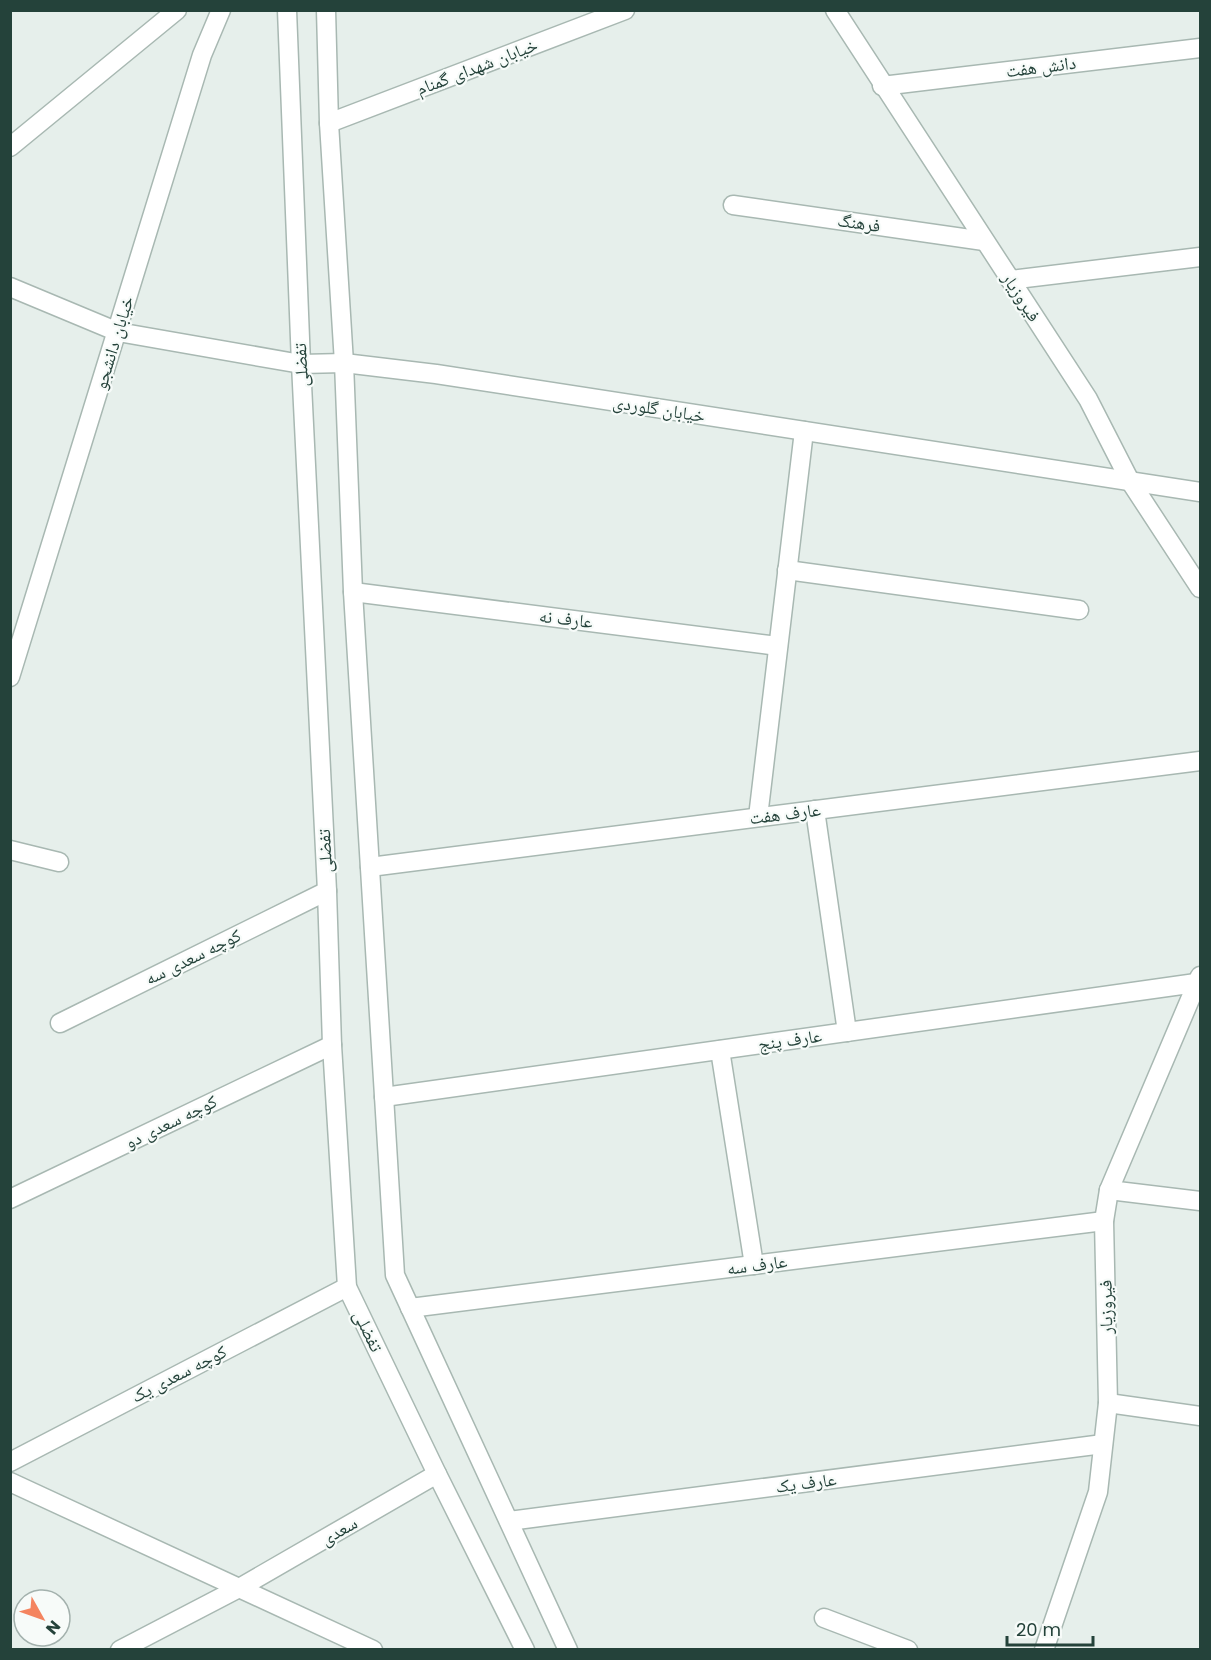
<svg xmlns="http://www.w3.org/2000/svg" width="1211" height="1660" font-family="Poppins,'Noto Naskh Arabic',sans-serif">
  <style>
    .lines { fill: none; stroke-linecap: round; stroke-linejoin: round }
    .minor-casing { stroke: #a8b8b2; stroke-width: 21 }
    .minor { stroke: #fff; stroke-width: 18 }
    .labels { text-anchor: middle; stroke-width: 4.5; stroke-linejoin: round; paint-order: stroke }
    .street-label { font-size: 18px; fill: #24423a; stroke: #f7fbf9 }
  </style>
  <rect width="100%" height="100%" fill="#e6efeb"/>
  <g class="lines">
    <g class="minor-casing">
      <g id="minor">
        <polyline points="287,10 301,364 327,891 332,1045 347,1287 437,1474 525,1650"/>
        <polyline points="326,10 329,123 344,363 353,592 395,1275 568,1650"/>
        <polyline points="835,10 1088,399 1130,481 1200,588"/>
        <polyline points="882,86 1200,48"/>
        <polyline points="329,123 625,10"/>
        <polyline points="10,147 177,10"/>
        <polyline points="733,205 984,241"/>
        <polyline points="1010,280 1200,257"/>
        <polyline points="10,287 118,332 301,364 344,363 436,374 1200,492"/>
        <polyline points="787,570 1079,610"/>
        <polyline points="353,592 778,646"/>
        <polyline points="10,677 202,55 221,10"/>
        <polyline points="815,810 847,1032"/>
        <polyline points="758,817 804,431"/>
        <polyline points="10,850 59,862"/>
        <polyline points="370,867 1200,761"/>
        <polyline points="60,1023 327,891"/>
        <polyline points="720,1050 754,1265"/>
        <polyline points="384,1097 1196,983 1200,984"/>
        <polyline points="1109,1190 1200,1201"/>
        <polyline points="10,1199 332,1045"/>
        <polyline points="410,1308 1104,1221"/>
        <polyline points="1108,1403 1200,1416"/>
        <polyline points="10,1462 347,1287"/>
        <polyline points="10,1482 373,1650"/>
        <polyline points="509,1521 1103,1444"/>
        <polyline points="824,1618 908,1650"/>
        <polyline points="120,1650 241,1587 437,1474"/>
        <polyline points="1044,1650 1098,1492 1108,1403 1104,1221 1109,1190 1200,976"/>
      </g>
    </g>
    <use href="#minor" class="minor"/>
  </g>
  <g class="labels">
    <g class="street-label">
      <text transform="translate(477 67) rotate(-21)" y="6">خیابان شهدای گمنام</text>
      <text transform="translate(1041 67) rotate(-7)" y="6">دانش هفت</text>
      <text transform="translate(859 223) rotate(8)" y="6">فرهنگ</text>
      <text transform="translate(1021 297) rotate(57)" y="6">فیروزیار</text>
      <text transform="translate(114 343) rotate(-73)" y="6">خیابان دانشجو</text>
      <text transform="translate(301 365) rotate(-93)" y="6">تفضلی</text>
      <text transform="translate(659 409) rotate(9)" y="6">خیابان گلوردی</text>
      <text transform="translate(566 619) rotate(7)" y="6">عارف نه</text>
      <text transform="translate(785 814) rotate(-7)" y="6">عارف هفت</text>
      <text transform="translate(325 851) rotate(-93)" y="6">تفضلی</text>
      <text transform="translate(193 957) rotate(-26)" y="6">کوچه سعدی سه</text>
      <text transform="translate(790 1040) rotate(-8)" y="6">عارف پنج</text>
      <text transform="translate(171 1122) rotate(-26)" y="6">کوچه سعدی دو</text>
      <text transform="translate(757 1265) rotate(-7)" y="6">عارف سه</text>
      <text transform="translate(1106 1307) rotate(-91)" y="6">فیروزیار</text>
      <text transform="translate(368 1331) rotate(64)" y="6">تفضلی</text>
      <text transform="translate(179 1374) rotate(-27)" y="6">کوچه سعدی یک</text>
      <text transform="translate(806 1483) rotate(-7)" y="6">عارف یک</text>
      <text transform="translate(339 1531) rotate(-30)" y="6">سعدی</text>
    </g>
  </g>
  <rect width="1211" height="1660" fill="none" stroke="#24423a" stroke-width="24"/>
  <g transform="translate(42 1618) rotate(130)"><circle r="28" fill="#f7fbf9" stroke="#a3b1ad" stroke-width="1.5"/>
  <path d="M0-4.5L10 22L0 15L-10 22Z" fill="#f4845f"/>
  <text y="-9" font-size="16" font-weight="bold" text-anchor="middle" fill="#24423a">N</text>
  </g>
  <path d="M1007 1636v9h86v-9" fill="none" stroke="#24423a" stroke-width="3"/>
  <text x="1016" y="1636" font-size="18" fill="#24423a" stroke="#f7fbf9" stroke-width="4.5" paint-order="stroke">20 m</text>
</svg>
